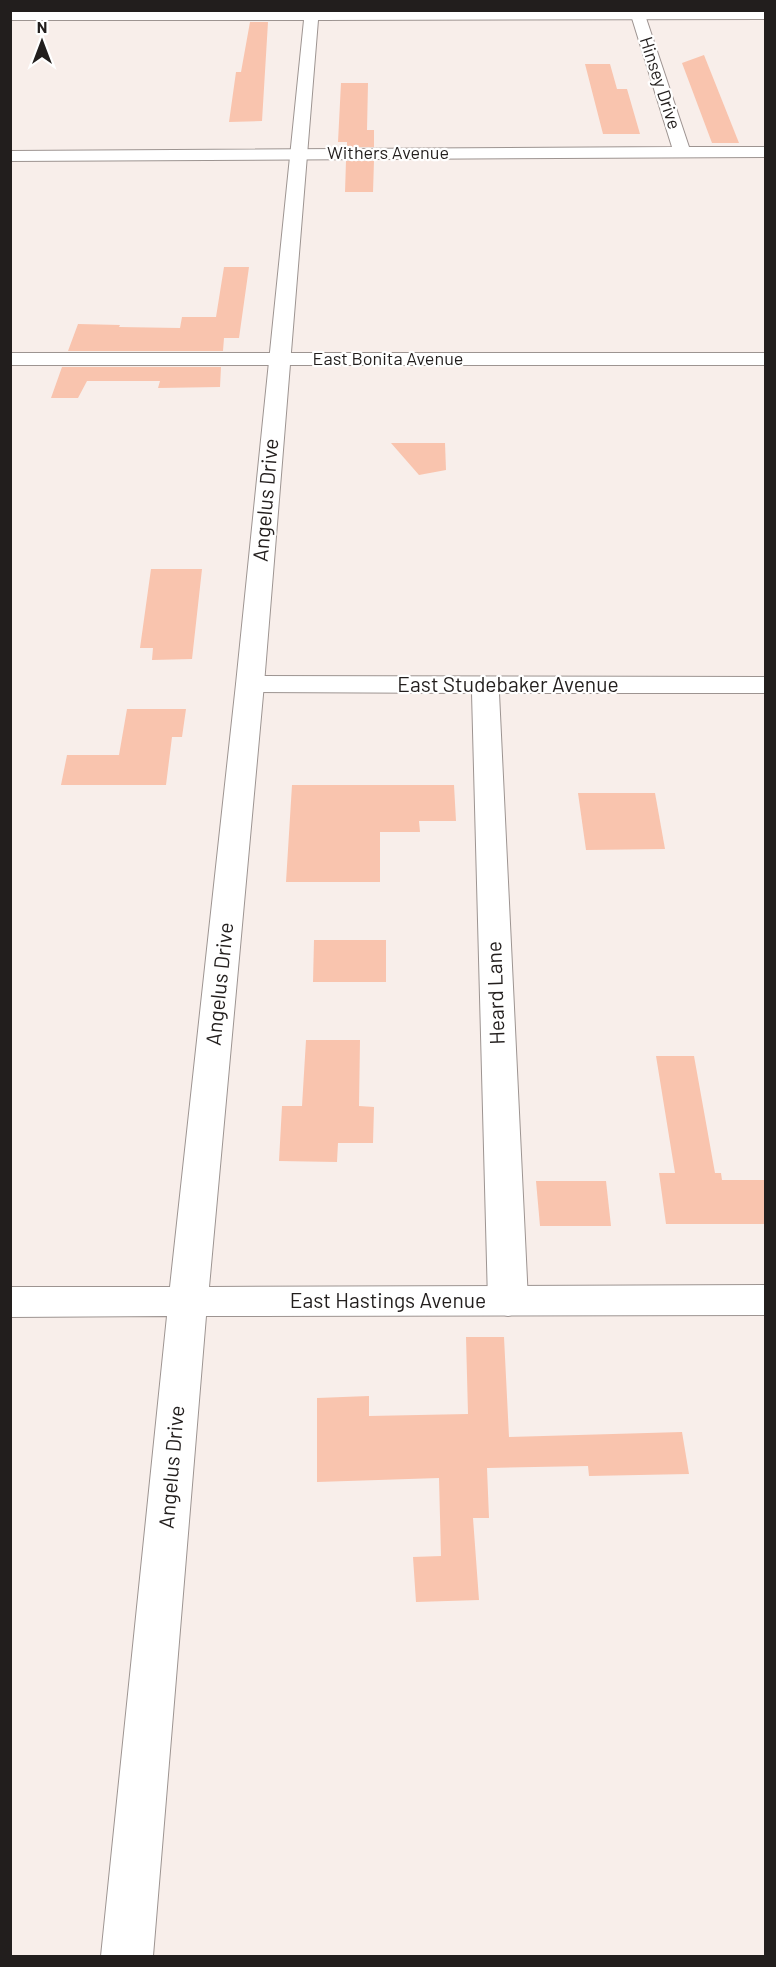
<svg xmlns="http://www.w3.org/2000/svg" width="776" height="1967" font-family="Barlow,sans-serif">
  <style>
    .building { fill: #f9c4ae }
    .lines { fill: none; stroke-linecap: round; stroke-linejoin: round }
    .street-casing { stroke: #9d9491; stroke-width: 2 }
    .secondary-casing { stroke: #9d9491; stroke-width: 2 }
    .street { fill: #fff; fill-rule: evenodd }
    .secondary { fill: #fff; fill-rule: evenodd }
    .labels { text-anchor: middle; stroke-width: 4.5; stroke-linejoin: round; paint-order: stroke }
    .far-street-label { font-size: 18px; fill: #221e1d; stroke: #fff }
    .street-label { font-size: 21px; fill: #221e1d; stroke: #fff }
  </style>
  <rect width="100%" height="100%" fill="#f8eeea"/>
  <g class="building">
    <polygon points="250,22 268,22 262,121 229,122 236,72 241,72"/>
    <polygon points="704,55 739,143 712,143 682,63"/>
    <polygon points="585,64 610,64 617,89 627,89 640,134 603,134"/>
    <polygon points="341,83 368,83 367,130 374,130 374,147 347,147 347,142 338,142"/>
    <polygon points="346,161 374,161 373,192 345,192"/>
    <polygon points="224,267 249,267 239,338 224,338 223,351 68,351 78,324 120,325 119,327 180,328 182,317 216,317"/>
    <polygon points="62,367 221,367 220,387 158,388 160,381 87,381 78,398 51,398"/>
    <polygon points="391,443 445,443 446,470 419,475"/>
    <polygon points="151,569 202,569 192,659 152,660 153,648 140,648"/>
    <polygon points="127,709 186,709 182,737 172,737 166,785 61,785 67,755 119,755"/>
    <polygon points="292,785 454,785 456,821 419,821 420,832 380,832 380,882 286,882"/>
    <polygon points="578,793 655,793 665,849 586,850"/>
    <polygon points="314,940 386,940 386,982 313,982"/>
    <polygon points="306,1040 360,1040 359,1106 374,1107 373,1143 338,1143 337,1162 279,1161 282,1106 302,1106"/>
    <polygon points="656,1056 694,1056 715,1173 721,1173 722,1180 765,1180 765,1224 666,1224 659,1173 675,1173"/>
    <polygon points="536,1181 606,1181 611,1226 540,1226"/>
    <polygon points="466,1337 504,1337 509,1437 682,1432 689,1474 589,1476 588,1466 487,1468 489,1518 473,1518 479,1600 416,1602 413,1557 441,1556 439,1478 317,1482 317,1398 369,1396 369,1416 468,1414"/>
  </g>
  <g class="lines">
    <g class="street-casing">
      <g id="street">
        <polygon points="638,11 645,15 689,147 766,147 766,157 10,161 10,151 672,147 631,15"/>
        <rect x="10" y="353" width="756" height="12"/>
        <polygon points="250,676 766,677 766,693 499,693 528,1301 522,1312 508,1316 494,1312 488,1301 472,693 250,692 240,690 236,684 240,678"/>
      </g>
    </g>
    <g class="secondary-casing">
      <polygon id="secondary" points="319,10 766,11 766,19 318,20 264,684 209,1287 766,1285 766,1315 206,1316 153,1956 101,1956 167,1316 10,1317 10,1287 170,1287 236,684 304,20 10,20 10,12"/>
    </g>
    <use href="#street" class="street"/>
    <use href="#secondary" class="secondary"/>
  </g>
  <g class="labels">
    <g class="far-street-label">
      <text transform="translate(660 83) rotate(72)" y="6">Hinsey Drive</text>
      <text x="388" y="159">Withers Avenue</text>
      <text x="388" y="365">East Bonita Avenue</text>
    </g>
    <g class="street-label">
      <text transform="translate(266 500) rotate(-85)" y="7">Angelus Drive</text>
      <text x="508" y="692">East Studebaker Avenue</text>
      <text transform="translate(220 984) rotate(-84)" y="7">Angelus Drive</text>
      <text transform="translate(496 993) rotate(-92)" y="7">Heard Lane</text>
      <text x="388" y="1308">East Hastings Avenue</text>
      <text transform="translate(172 1467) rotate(-85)" y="7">Angelus Drive</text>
    </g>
  </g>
  <rect width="776" height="1967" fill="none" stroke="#221e1d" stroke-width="24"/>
  <g transform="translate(42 42)" stroke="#ffffff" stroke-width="4.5" paint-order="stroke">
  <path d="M0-4.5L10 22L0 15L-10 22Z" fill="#221e1d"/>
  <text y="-9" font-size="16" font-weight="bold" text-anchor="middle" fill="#221e1d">N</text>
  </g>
</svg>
